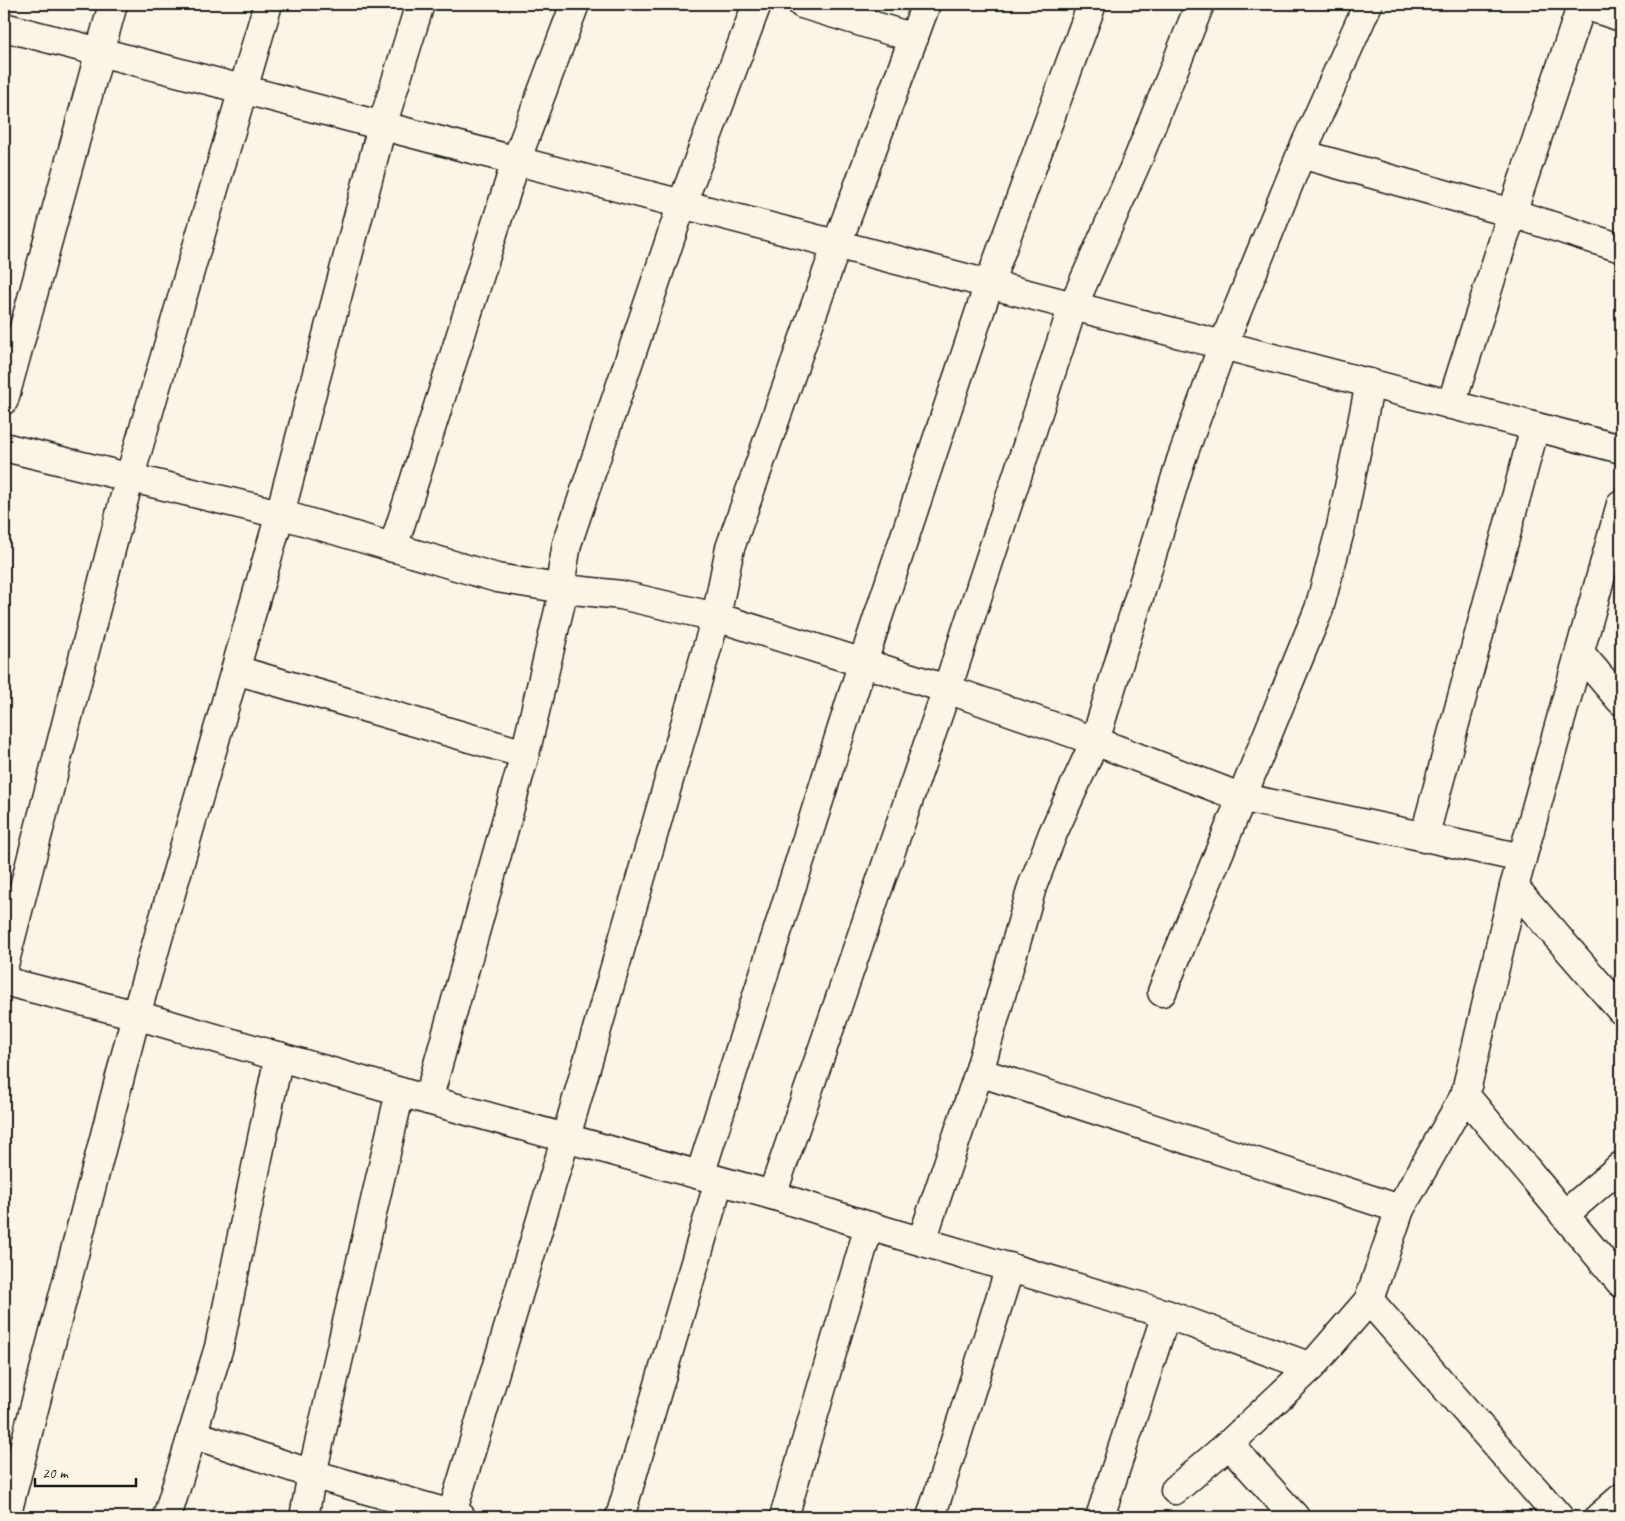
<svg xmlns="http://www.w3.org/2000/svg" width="1625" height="1521" font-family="Caveat,sans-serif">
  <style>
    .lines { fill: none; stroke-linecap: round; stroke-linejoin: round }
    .minor-casing { stroke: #1c1c1c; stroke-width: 31 }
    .minor { stroke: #fcf5e5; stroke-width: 28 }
  </style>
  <rect width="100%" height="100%" fill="#fcf5e5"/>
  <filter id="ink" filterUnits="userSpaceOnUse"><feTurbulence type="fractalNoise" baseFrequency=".02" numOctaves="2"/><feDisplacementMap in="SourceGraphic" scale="10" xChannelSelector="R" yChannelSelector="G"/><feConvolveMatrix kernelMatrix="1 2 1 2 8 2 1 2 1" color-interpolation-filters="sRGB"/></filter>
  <g filter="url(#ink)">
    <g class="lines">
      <g class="minor-casing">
        <g id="minor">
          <polyline points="802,4 914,38"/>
          <polyline points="1581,4 1621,17"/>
          <polyline points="4,27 1621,449"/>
          <polyline points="1301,154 1512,213 1621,248"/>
          <polyline points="4,400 113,4"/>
          <polyline points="1451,405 1512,213 1582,4"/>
          <polyline points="4,447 280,514 497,578 564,589 621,595 716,617 947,689 1095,741 1240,797 1522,858"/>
          <polyline points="393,548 516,161 575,4"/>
          <polyline points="1580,653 1621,701"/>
          <polyline points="236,670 525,754"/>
          <polyline points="1424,838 1535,427"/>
          <polyline points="1514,887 1621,1010"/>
          <polyline points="4,965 130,476 268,4"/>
          <polyline points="4,981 136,1015 428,1100 772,1195 869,1226 1166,1314 1311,1367"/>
          <polyline points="1162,992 1319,609 1341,527 1370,383"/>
          <polyline points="979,1072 1400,1209"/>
          <polyline points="1465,1095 1621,1283"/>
          <polyline points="428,1100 525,754 564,589 562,573 567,544 682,204 757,4"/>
          <polyline points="700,1175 863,662 989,284 1092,4"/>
          <polyline points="772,1195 947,689 1073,306 1138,159 1200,4"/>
          <polyline points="1564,1215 1621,1166"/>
          <polyline points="922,1240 979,1072 1032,887 1053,833 1095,741 1181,460 1223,345 1301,154 1368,4"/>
          <polyline points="1369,1300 1559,1517"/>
          <polyline points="192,1434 312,1474 461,1517"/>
          <polyline points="1229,1444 1295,1517"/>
          <polyline points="1175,1490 1229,1444 1311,1367 1369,1300 1400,1209 1465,1095 1514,887 1621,504"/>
          <polyline points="6,1517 136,1015 280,514 382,126 420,4"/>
          <polyline points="167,1517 219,1347 279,1056"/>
          <polyline points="304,1517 312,1474 400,1092"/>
          <polyline points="451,1517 566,1137 716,617 730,548 837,244 926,4"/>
          <polyline points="620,1517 719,1181"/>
          <polyline points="784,1517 869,1226"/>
          <polyline points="931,1517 1010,1267"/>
          <polyline points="1100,1517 1166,1314"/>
          <polyline points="1599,1517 1621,1498"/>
        </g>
      </g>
      <use href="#minor" class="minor"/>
    </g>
  </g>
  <rect width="1625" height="1521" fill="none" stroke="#fcf5e5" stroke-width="20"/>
  <rect x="10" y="10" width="1605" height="1501" fill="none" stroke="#1c1c1c" stroke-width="2" filter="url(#ink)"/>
  <path d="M35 1478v8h101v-8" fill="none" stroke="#1c1c1c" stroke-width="2.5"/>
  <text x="42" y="1478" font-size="15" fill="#1c1c1c" stroke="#fcf5e5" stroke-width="4" paint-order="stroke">20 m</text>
</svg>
